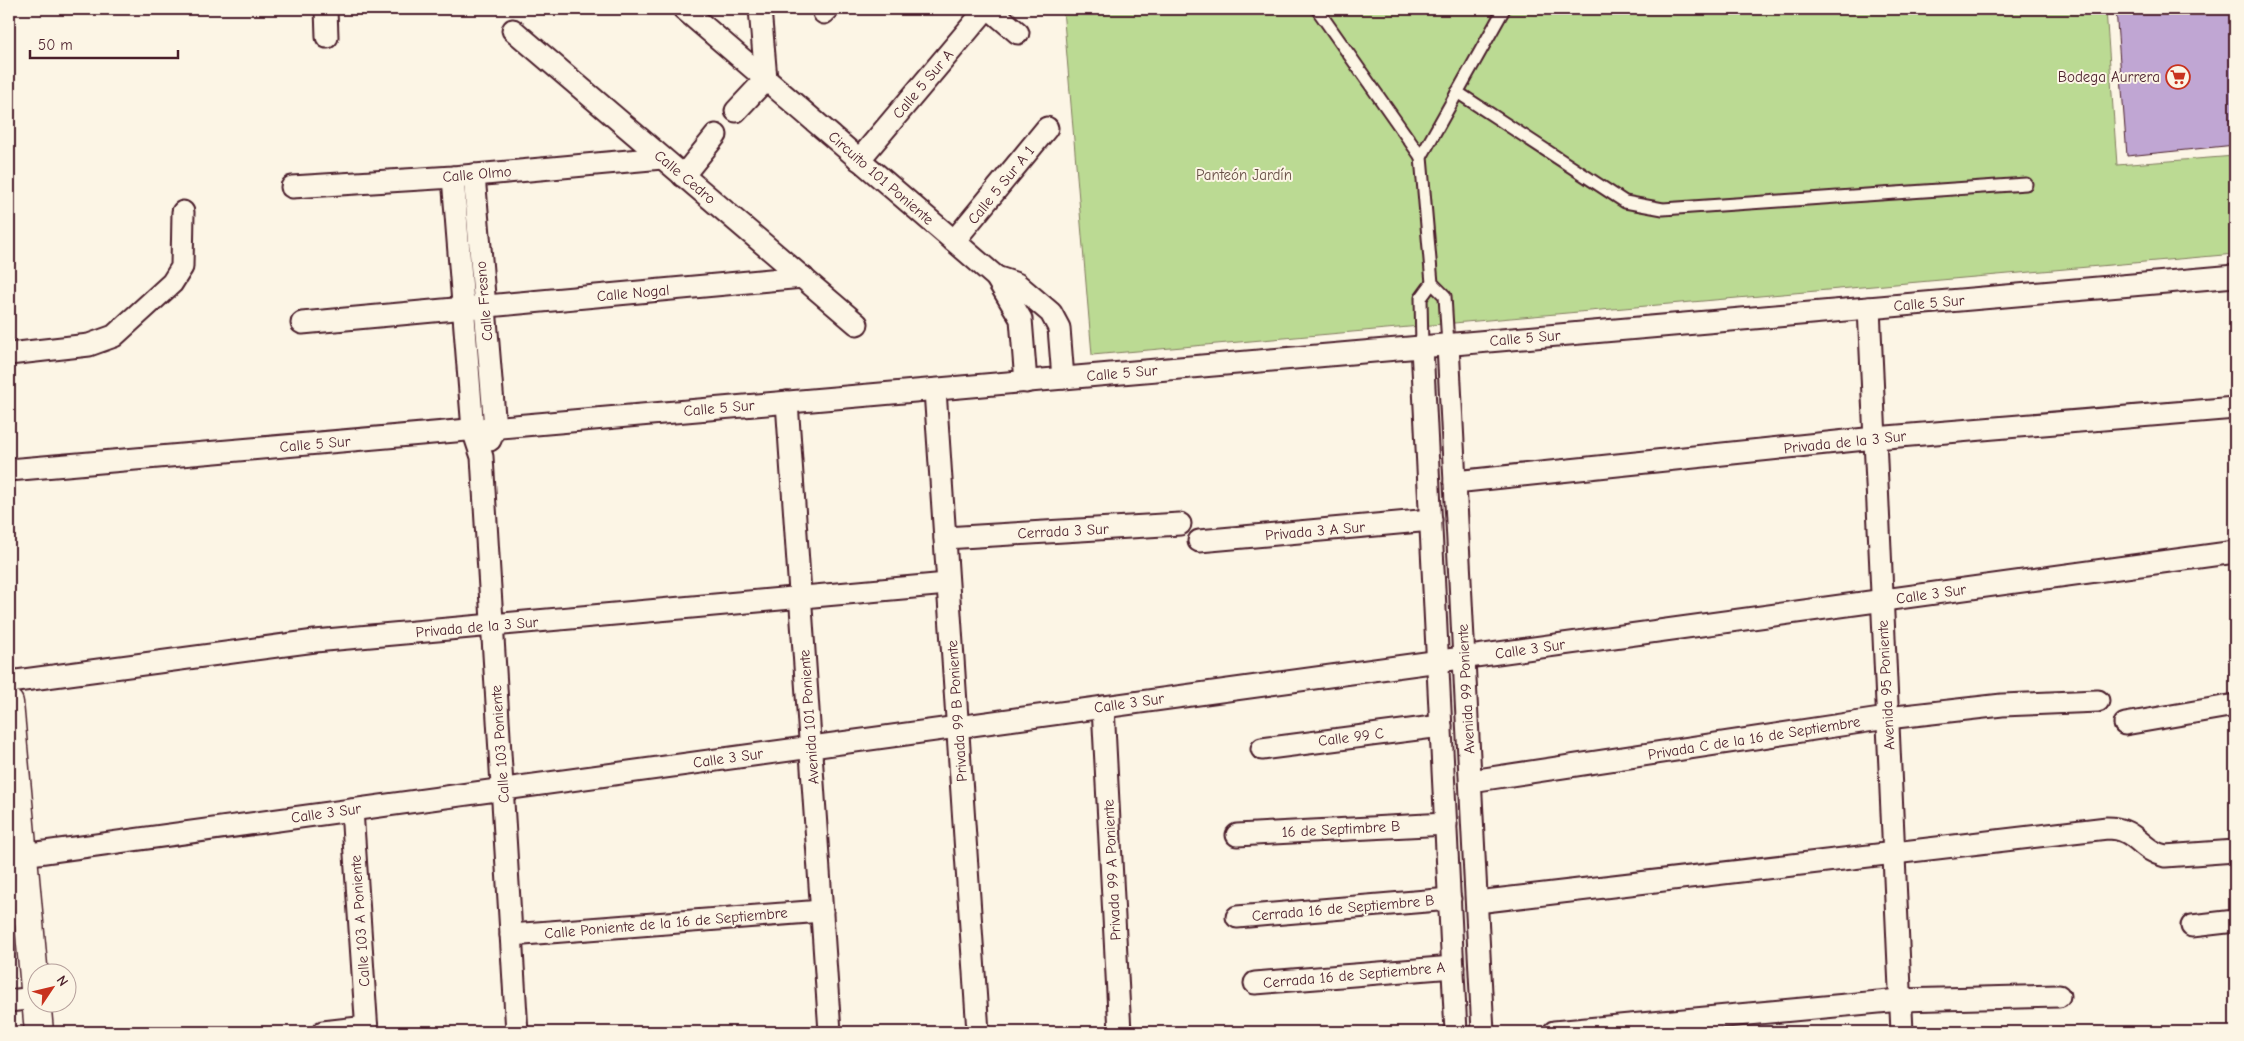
<svg xmlns="http://www.w3.org/2000/svg" width="2244" height="1041" font-family="'Comic Neue',sans-serif">
  <style>
    .green { fill: #bbda93; stroke: #827c5f }
    .building { fill: #c0a6d3; stroke: #4a1f2b }
    .lines { fill: none; stroke-linecap: round; stroke-linejoin: round }
    .service-casing { stroke: #4a1f2b; stroke-width: 15 }
    .minor-casing { stroke: #4a1f2b; stroke-width: 25 }
    .tertiary-casing { stroke: #4a1f2b; stroke-width: 31 }
    .service { stroke: #fcf5e5; stroke-width: 11 }
    .minor { stroke: #fcf5e5; stroke-width: 21 }
    .tertiary { stroke: #fcf5e5; stroke-width: 28 }
    .labels { text-anchor: middle; stroke-width: 4; stroke-linejoin: round; paint-order: stroke }
    .poi-label { font-size: 15px; fill: #4a1f2b; stroke: #fcf5e5; text-anchor: end }
    .street-label { font-size: 15px; fill: #4a1f2b; stroke: #fcf5e5 }
    .park-label { font-size: 15px; fill: #664e45; stroke: #fcf5e5 }
  </style>
  <rect width="100%" height="100%" fill="#fcf5e5"/>
  <filter id="ink" filterUnits="userSpaceOnUse"><feTurbulence type="fractalNoise" baseFrequency=".02" numOctaves="2"/><feDisplacementMap in="SourceGraphic" scale="10" xChannelSelector="R" yChannelSelector="G"/><feConvolveMatrix kernelMatrix="1 2 1 2 8 2 1 2 1" color-interpolation-filters="sRGB"/></filter>
  <g filter="url(#ink)">
    <polygon class="green" points="1063,9 2106,9 2117,165 2235,156 2235,254 1092,355"/>
    <polygon class="building" points="2116,9 2235,9 2235,145 2127,156"/>
    <g class="lines">
      <g class="service-casing">
        <g id="service">
          <polyline points="1317,9 1421,157"/>
          <polyline points="1457,92 1625,202 1663,209 2026,184"/>
          <polyline points="1448,345 1445,296 1432,283 1421,157 1504,9"/>
          <polyline points="1422,347 1421,298 1432,283"/>
        </g>
      </g>
      <g class="minor-casing">
        <g id="minor">
          <polyline points="326,9 327,37"/>
          <polyline points="684,9 996,277 1021,319 1026,382"/>
          <polyline points="990,9 1018,33"/>
          <polyline points="824,13 828,9"/>
          <polyline points="513,30 857,324"/>
          <polyline points="736,111 766,79 760,9"/>
          <polyline points="859,160 986,9"/>
          <polyline points="474,175 495,428 490,440"/>
          <polyline points="683,176 716,135"/>
          <polyline points="453,177 473,430 482,457 517,1032"/>
          <polyline points="292,187 453,177 662,158"/>
          <polyline points="954,241 1047,128"/>
          <polyline points="996,277 1017,284 1051,313 1059,328 1063,378"/>
          <polyline points="1869,308 1902,1032"/>
          <polyline points="302,323 803,277"/>
          <polyline points="1448,345 1483,1032"/>
          <polyline points="1422,347 1456,1032"/>
          <polyline points="9,354 89,345 114,336 172,283 182,267 183,212"/>
          <polyline points="935,390 978,1032"/>
          <polyline points="787,402 830,1032"/>
          <polyline points="9,470 2235,276"/>
          <polyline points="1455,482 1875,438 2235,408"/>
          <polyline points="945,538 1180,524"/>
          <polyline points="1199,541 1431,520"/>
          <polyline points="9,682 315,641 947,584"/>
          <polyline points="1103,707 1120,1032"/>
          <polyline points="2125,724 2235,705"/>
          <polyline points="1262,749 1441,726"/>
          <polyline points="1471,781 1887,718 2002,705 2098,701"/>
          <polyline points="352,810 367,1032"/>
          <polyline points="1237,835 1446,824"/>
          <polyline points="23,855 2235,552"/>
          <path d="M 1477,902 L 2107,828 C 2137,828 2139,850 2165,856 L 2235,851"/>
          <polyline points="1237,917 1450,899"/>
          <polyline points="2192,926 2235,921"/>
          <polyline points="511,935 822,911"/>
          <polyline points="1255,983 1453,967"/>
          <polyline points="9,1001 35,998"/>
          <polyline points="323,1032 367,1027"/>
          <polyline points="1554,1032 1900,1000 2059,996"/>
        </g>
      </g>
      <g class="tertiary-casing">
        <polyline id="tertiary" points="9,703 39,1032"/>
      </g>
      <use href="#service" class="service"/>
      <use href="#minor" class="minor"/>
      <use href="#tertiary" class="tertiary"/>
    </g>
  </g>
  <defs>
    <g id="supermarket-ring" transform="scale(1.25)"><circle r="9.5" fill="#fcf5e5" stroke="#c8321e" stroke-width="1.5"/><path d="M-6-5.5h2.5l.6 2H6L4.5 2H-2.5L-4.4-4H-6ZM-1.5 3.2a1.3 1.3 0 1 0 .1 0ZM3 3.2a1.3 1.3 0 1 0 .1 0Z" fill="#c8321e"/></g>
  </defs>
  <g fill-rule="evenodd">
    <use href="#supermarket-ring" x="2178" y="77"/>
  </g>
  <g class="labels">
    <g class="poi-label">
      <text x="2160" y="82">Bodega Aurrera</text>
    </g>
    <g class="street-label">
      <text transform="translate(923 84) rotate(-50)" y="5">Calle 5 Sur A</text>
      <text transform="translate(477 174) rotate(-5)" y="5">Calle Olmo</text>
      <text transform="translate(685 177) rotate(40)" y="5">Calle Cedro</text>
      <text transform="translate(881 178) rotate(41)" y="5">Circuito 101 Poniente</text>
      <text transform="translate(1001 185) rotate(-51)" y="5">Calle 5 Sur A 1</text>
      <text transform="translate(633 293) rotate(-5)" y="5">Calle Nogal</text>
      <text transform="translate(484 301) rotate(-95)" y="5">Calle Fresno</text>
      <text transform="translate(1929 303) rotate(-5)" y="5">Calle 5 Sur</text>
      <text transform="translate(1525 338) rotate(-5)" y="5">Calle 5 Sur</text>
      <text transform="translate(1122 373) rotate(-5)" y="5">Calle 5 Sur</text>
      <text transform="translate(719 408) rotate(-5)" y="5">Calle 5 Sur</text>
      <text transform="translate(1845 442) rotate(-6)" y="5">Privada de la 3 Sur</text>
      <text transform="translate(315 444) rotate(-5)" y="5">Calle 5 Sur</text>
      <text transform="translate(1063 531) rotate(-3)" y="5">Cerrada 3 Sur</text>
      <text transform="translate(1315 531) rotate(-5)" y="5">Privada 3 A Sur</text>
      <text transform="translate(1931 594) rotate(-8)" y="5">Calle 3 Sur</text>
      <text transform="translate(477 627) rotate(-5)" y="5">Privada de la 3 Sur</text>
      <text transform="translate(1530 649) rotate(-8)" y="5">Calle 3 Sur</text>
      <text transform="translate(1886 685) rotate(-93)" y="5">Avenida 95 Poniente</text>
      <text transform="translate(1466 689) rotate(-93)" y="5">Avenida 99 Poniente</text>
      <text transform="translate(1129 703) rotate(-8)" y="5">Calle 3 Sur</text>
      <text transform="translate(957 711) rotate(-94)" y="5">Privada 99 B Poniente</text>
      <text transform="translate(809 717) rotate(-94)" y="5">Avenida 101 Poniente</text>
      <text transform="translate(1351 737) rotate(-7)" y="5">Calle 99 C</text>
      <text transform="translate(1754 738) rotate(-9)" y="5">Privada C de la 16 de Septiembre</text>
      <text transform="translate(500 744) rotate(-94)" y="5">Calle 103 Poniente</text>
      <text transform="translate(728 758) rotate(-8)" y="5">Calle 3 Sur</text>
      <text transform="translate(326 813) rotate(-8)" y="5">Calle 3 Sur</text>
      <text transform="translate(1341 829) rotate(-3)" y="5">16 de Septimbre B</text>
      <text transform="translate(1112 870) rotate(-93)" y="5">Privada 99 A Poniente</text>
      <text transform="translate(1343 908) rotate(-5)" y="5">Cerrada 16 de Septiembre B</text>
      <text transform="translate(360 921) rotate(-94)" y="5">Calle 103 A Poniente</text>
      <text transform="translate(666 923) rotate(-5)" y="5">Calle Poniente de la 16 de Septiembre</text>
      <text transform="translate(1354 975) rotate(-5)" y="5">Cerrada 16 de Septiembre A</text>
    </g>
    <g class="park-label">
      <text x="1244" y="180">Panteón Jardín</text>
    </g>
  </g>
  <rect width="2244" height="1041" fill="none" stroke="#fcf5e5" stroke-width="30"/>
  <rect x="15" y="15" width="2214" height="1011" fill="none" stroke="#4a1f2b" stroke-width="2" filter="url(#ink)"/>
  <g transform="translate(52 988) rotate(55)"><circle r="24" fill="#fcf5e5" stroke="#b59f9b"/>
  <path d="M0-4L9 19L0 12L-9 19Z" fill="#c8321e"/>
  <text y="-8" font-size="14" font-weight="bold" text-anchor="middle" fill="#4a1f2b">N</text>
  </g>
  <path d="M30 50v8h148v-8" fill="none" stroke="#4a1f2b" stroke-width="2.5"/>
  <text x="38" y="50" font-size="15" fill="#4a1f2b" stroke="#fcf5e5" stroke-width="4" paint-order="stroke">50 m</text>
</svg>
